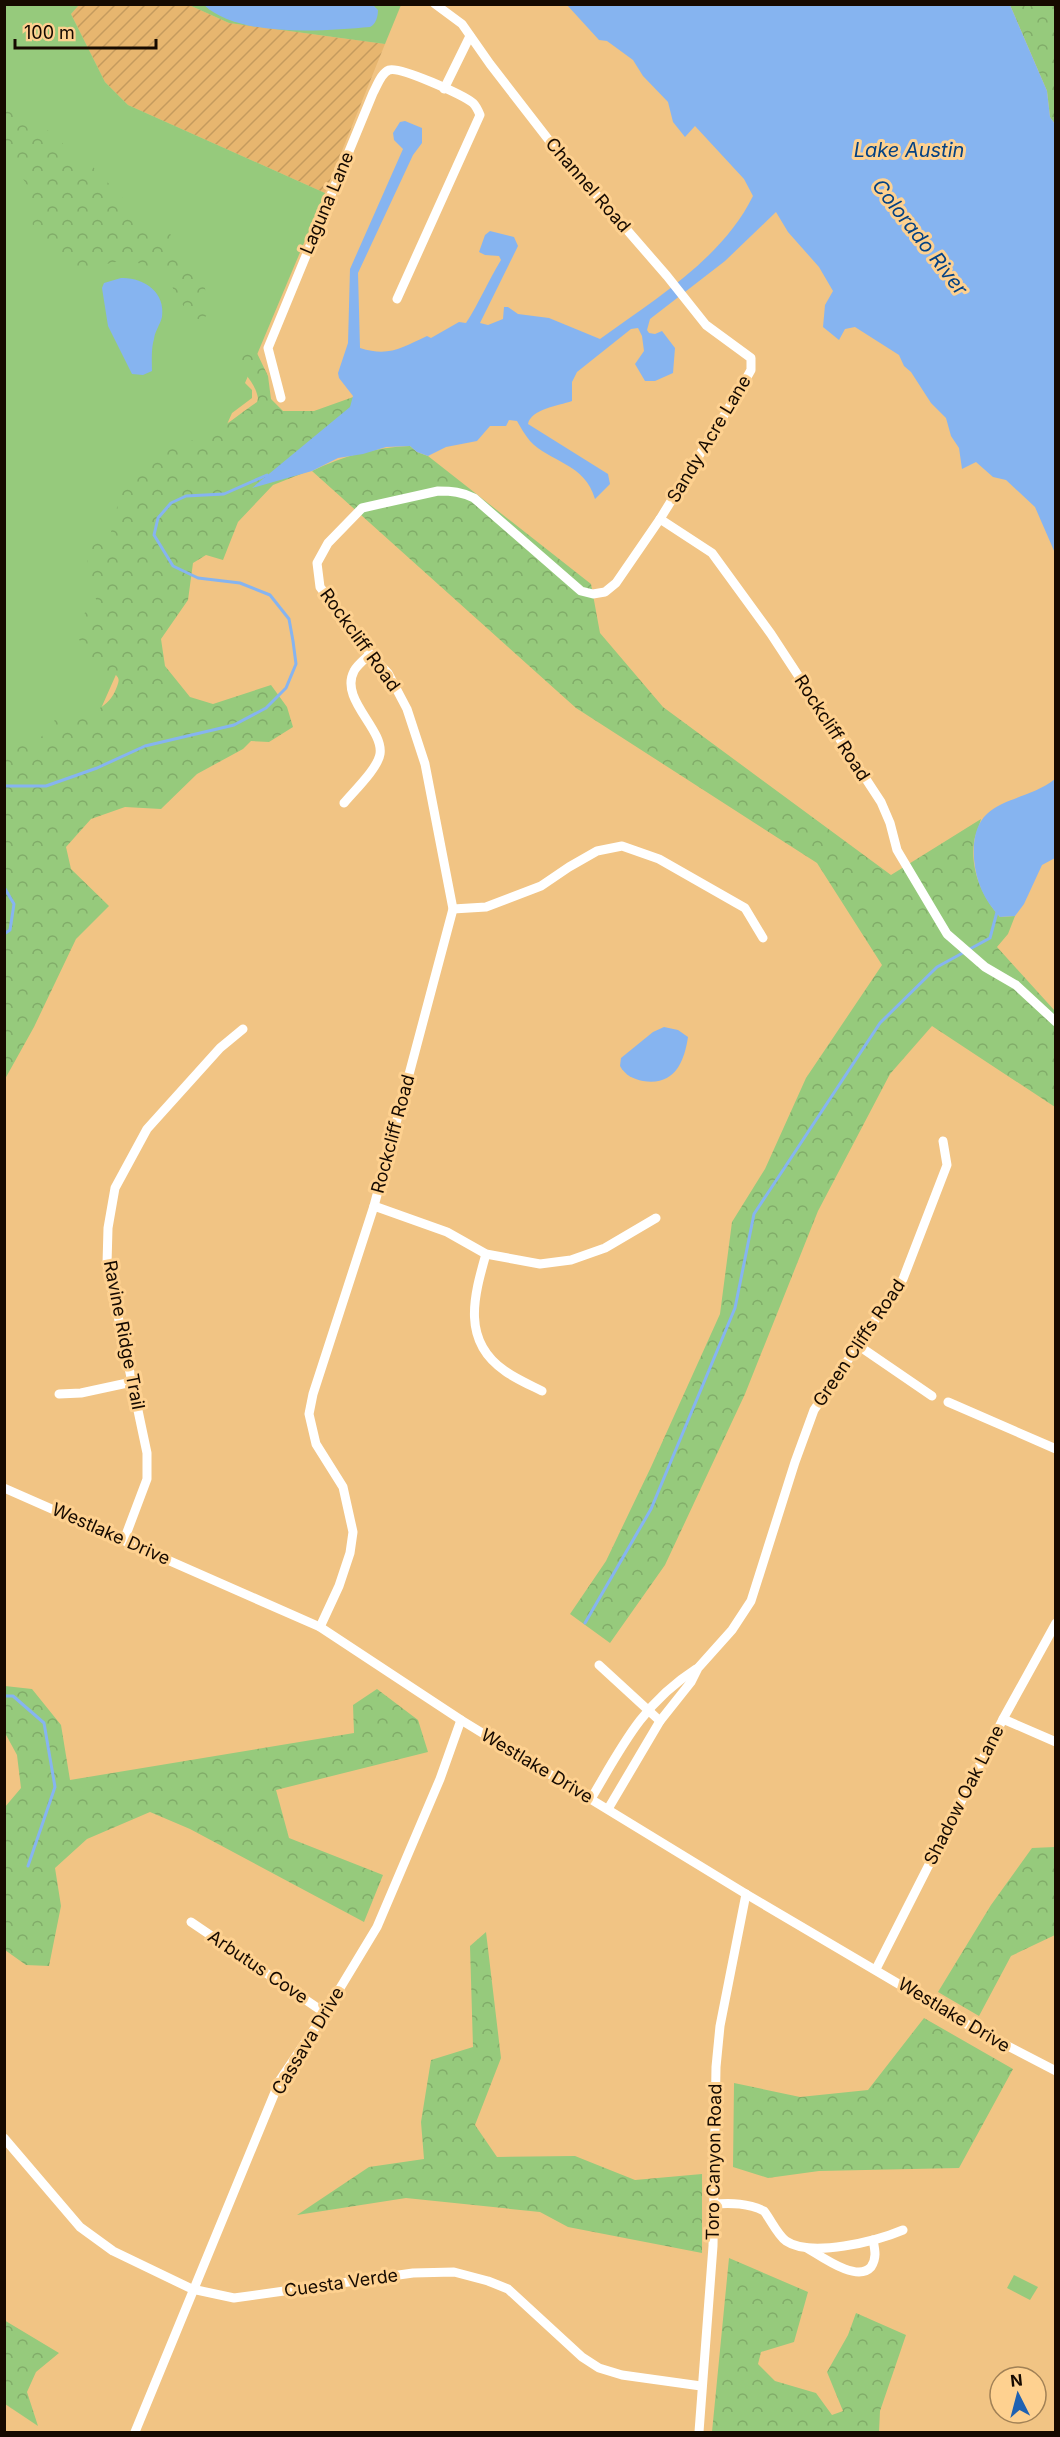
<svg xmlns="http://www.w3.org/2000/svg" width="1060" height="2437" font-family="Inter,sans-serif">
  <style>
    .industrial { fill: url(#industrial-furrows) }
    .green { fill: #96ca7c }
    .forest { fill: url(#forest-crowns) }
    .water { fill: #86b4f0 }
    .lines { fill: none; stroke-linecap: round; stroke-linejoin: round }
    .stream { stroke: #86b4f0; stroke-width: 3 }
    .minor { stroke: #fff; stroke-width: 9 }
    .labels { text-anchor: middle; stroke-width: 6; stroke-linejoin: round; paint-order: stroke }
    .street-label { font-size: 18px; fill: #160a00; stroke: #fed190 }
    .water-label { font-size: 20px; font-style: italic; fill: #044183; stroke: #fed190 }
  </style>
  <defs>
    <pattern id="industrial-furrows" width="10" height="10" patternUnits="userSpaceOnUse" patternTransform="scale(1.5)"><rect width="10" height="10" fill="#e7b66f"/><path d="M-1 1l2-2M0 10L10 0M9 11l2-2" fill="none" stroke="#c59b5e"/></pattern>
    <pattern id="forest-crowns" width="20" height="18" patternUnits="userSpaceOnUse" patternTransform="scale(1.5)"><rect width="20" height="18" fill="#96ca7c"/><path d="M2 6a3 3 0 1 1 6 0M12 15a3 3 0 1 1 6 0" fill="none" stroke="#81ac69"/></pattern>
  </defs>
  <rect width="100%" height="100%" fill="#f1c484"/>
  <polygon class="industrial" points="79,5 189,5 229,23 385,44 325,193 128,105 105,82 71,14"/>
  <g class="green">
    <polygon points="5,5 79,5 71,14 105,82 128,105 325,193 245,383 252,390 252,398 232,413 5,925"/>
    <polygon points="189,5 401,5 385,44 229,23"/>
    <polygon points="1014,2275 1038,2287 1030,2300 1007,2288"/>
  </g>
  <g class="forest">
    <polygon points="1010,5 1055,5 1055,124 1050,117 1047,91"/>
    <polygon points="5,91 18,109 57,137 80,163 93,167 145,222 169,232 180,250 195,267 205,288 208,314 202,320 191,317 174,292 170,278 159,270 138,263 120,261 84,269 45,250 35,235 31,217 30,190 20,174 5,156"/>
    <path d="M 255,349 L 268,376 L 271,399 L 283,411 L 314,411 L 356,396 L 363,412 L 306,472 L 273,485 L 238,522 L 223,560 L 206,555 L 193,563 L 188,600 L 161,639 L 165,666 L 190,697 L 213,704 L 271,685 L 287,707 L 293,727 L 269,742 L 251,741 L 243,749 L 197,774 L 161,809 L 125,807 L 91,819 L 66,847 L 71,869 L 109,906 L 76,939 L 34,1027 L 5,1079 L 5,744 L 25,733 L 31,740 L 37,743 C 43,736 54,714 66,716 C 69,716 71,718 75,719 C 92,713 109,707 116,689 C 119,681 121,678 113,673 L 93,673 L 88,666 C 94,652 83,647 76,635 L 79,617 L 97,604 L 85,550 L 110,536 L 120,495 L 141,470 L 144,460 L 159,456 L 178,441 C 206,445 234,417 257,402 L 258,398 C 254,378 240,373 235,357 L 243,352 Z"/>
    <path d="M 410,446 L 417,452 L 428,456 L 591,584 L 600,633 L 663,707 L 891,875 L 981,819 C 979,827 975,835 974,842 C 970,869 982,897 1000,917 L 1015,916 L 1008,934 L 997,947 L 1055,1011 L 1055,1107 L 932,1026 L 890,1074 L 818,1211 L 745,1394 L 665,1565 L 610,1643 L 570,1614 L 606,1561 L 651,1467 L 720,1314 L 732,1222 L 765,1169 L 806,1078 L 882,965 L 817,863 L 576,708 L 312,471 C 342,456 377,447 410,446 Z"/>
    <polygon points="5,1686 32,1689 61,1725 70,1780 354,1733 353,1705 377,1689 418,1720 428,1752 276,1790 289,1838 383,1875 364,1922 190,1829 150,1812 87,1839 55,1868 61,1906 49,1966 26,1965 5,1950 5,1807 21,1788 17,1755 5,1733"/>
    <polygon points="1055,1847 1055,1935 1011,1956 979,2016 938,1992 991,1905 1032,1848"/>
    <polygon points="486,1932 501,2058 475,2125 497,2157 575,2156 635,2180 702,2174 702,2253 568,2227 540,2212 406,2198 297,2215 369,2167 424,2159 421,2122 431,2060 473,2047 470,1946"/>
    <polygon points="924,2018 1013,2069 959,2168 819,2171 768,2178 733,2167 734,2083 800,2097 868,2090"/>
    <polygon points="729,2258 808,2292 794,2342 761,2352 758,2364 775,2381 816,2393 832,2415 843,2411 827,2372 848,2335 856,2313 906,2335 880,2411 879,2432 712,2432"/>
    <polygon points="4,2320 59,2353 36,2372 27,2392 38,2426 5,2404"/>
  </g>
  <g class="water">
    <path d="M 204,5 L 373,5 L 378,10 C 378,16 376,24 370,27 C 324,31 239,38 204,5 Z"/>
    <path d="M 567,5 L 1010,5 L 1047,91 L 1050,117 L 1055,124 L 1055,553 L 1035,507 L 1006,480 L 993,477 L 976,462 L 962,469 L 959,448 L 951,436 L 946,418 L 931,403 L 911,372 L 904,366 L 899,355 L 855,327 L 845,329 L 839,340 L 823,327 L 825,305 L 833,291 L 819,267 L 788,232 L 776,212 L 725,261 L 650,319 L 647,330 L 649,333 L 655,334 L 662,331 L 675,348 L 673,373 L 655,381 L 645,381 L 635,364 L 644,351 L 642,336 L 638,328 L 631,329 L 577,372 L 572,382 L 572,401 C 558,406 531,409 528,424 L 608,474 L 610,484 L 595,499 C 585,463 549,462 530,441 C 525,435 521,428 517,421 L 509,420 L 506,426 L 490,426 L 477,441 L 446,447 L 428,456 L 417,452 L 410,446 L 386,447 L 363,454 L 338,458 L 312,471 L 252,488 L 350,407 L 353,396 L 339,378 L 338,373 L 348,343 L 350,269 L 403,149 L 394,140 L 393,133 L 400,122 L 405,121 L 422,128 L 422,143 L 413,155 L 358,273 L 360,348 C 389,357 401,348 427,336 L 431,338 L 459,322 L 466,323 C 479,303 488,281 501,260 L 499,256 L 485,255 L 479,252 L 485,235 L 490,231 L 514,237 L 518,246 L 480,323 L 488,325 L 503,319 L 504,307 L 508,307 L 518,314 L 549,318 L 600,339 C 655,299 722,259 753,196 L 744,179 L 695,126 L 685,137 L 673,122 L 668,102 L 643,76 L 633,60 L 607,41 L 599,40 Z"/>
    <path d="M 121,278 C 143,277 166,292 162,317 C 160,325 155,331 154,339 C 151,349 152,361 152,371 L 143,375 L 132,374 L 108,326 L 102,288 L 104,283 Z"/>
    <path d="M 1055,779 L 1055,858 L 1042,865 L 1024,904 L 1015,916 L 1000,917 C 984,900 976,882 974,859 C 970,794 1019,807 1055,779 Z"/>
    <path d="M 664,1027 L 678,1030 L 688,1037 C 684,1063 674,1086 643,1081 C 633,1079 625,1075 620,1066 L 621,1058 L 653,1032 Z"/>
  </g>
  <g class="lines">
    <g class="stream">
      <polyline points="4,786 46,786 97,768 145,746 234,725 266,708 286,688 296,664 293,641 289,619 270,595 240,583 198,578 173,566 154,535 158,518 171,503 186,496 224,494 267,475"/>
      <polyline points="4,887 14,904 10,930 4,934"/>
      <polyline points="585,1623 651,1509 735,1308 754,1214 880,1023 937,967 990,938 997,912"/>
      <polyline points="4,1696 13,1696 44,1723 55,1787 28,1866"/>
    </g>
    <g class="minor">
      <polyline points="444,89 470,36"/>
      <path d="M 281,398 L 268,348 L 373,93 C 377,86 381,73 389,70 C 400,66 463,95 473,103 C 476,106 478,110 480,115 L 397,299"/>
      <polyline points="660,519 712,553 771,634 881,802 890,823 897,850 947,934 985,967 1016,985 1056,1022"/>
      <path d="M 344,803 C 354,791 378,768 380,754 C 384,729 339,699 354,671 C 357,665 365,659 370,654"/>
      <polyline points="453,909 486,907 541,886 569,867 597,851 622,846 659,859 745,908 763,938"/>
      <polyline points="374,1206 447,1232 486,1254 540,1264 571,1260 605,1248 656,1218"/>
      <path d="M 486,1254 C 474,1296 461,1341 505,1371 C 516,1379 530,1385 542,1391"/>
      <polyline points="859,1346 932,1396"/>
      <polyline points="59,1394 81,1393 132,1382"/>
      <polyline points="948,1402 1056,1449"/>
      <polyline points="4,1488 320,1627 461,1720 746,1894 975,2029 1056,2071"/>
      <polyline points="124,1540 147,1479 147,1453 107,1264 108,1228 115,1188 147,1129 220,1048 243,1029"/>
      <path d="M 320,1627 L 339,1586 L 350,1553 L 353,1532 L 343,1487 L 316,1444 L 309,1414 L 313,1394 L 374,1206 L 453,909 L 425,764 L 407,709 L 388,673 L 370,654 L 320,587 L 317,563 L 328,543 L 362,508 L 438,491 C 452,491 462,492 474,498 L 581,591 L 593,594 L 605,592 L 616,583 L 660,519 L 742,386 L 751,370 L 751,358 L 706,325 L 667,276 L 548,139 L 490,64 L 462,24 L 435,4"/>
      <polyline points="599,1665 660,1721"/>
      <polyline points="1003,1719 1056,1742"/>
      <path d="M 591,1799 C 622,1746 643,1703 696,1669"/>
      <polyline points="608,1809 660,1721 691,1682 698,1668 732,1630 751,1601 795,1462 814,1410 903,1279 947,1165 943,1141"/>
      <polyline points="191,1922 325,2013"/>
      <polyline points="876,1969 1003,1719 1056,1623"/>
      <polyline points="4,2138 80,2227 113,2251 192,2289 234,2298 413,2273 454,2272 488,2281 508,2289 582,2357 599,2368 622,2375 701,2386"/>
      <path d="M 714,2204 C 732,2203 748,2203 764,2211 C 771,2220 777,2234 786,2241 C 811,2258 877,2241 903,2230"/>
      <path d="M 807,2248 C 821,2256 857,2283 871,2267 C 877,2258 875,2250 873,2240"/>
      <polyline points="135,2432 280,2080 325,2013 377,1927 440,1779 461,1720"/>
      <polyline points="699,2432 713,2246 716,2067 720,2026 746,1894"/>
    </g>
  </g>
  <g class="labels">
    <g class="street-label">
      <text transform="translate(588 185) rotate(49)" y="6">Channel Road</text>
      <text transform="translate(327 203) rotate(-67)" y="6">Laguna Lane</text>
      <text transform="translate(709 439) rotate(-59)" y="6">Sandy Acre Lane</text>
      <text transform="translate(360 640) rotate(54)" y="6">Rockcliff Road</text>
      <text transform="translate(832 728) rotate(57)" y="6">Rockcliff Road</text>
      <text transform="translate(393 1134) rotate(-75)" y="6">Rockcliff Road</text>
      <text transform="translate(124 1335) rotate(79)" y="6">Ravine Ridge Trail</text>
      <text transform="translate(859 1343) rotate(-56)" y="6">Green Cliffs Road</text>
      <text transform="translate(111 1534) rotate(24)" y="6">Westlake Drive</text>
      <text transform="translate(537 1766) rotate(31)" y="6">Westlake Drive</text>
      <text transform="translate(964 1795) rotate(-63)" y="6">Shadow Oak Lane</text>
      <text transform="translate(258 1967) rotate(34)" y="6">Arbutus Cove</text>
      <text transform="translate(954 2015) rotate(31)" y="6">Westlake Drive</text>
      <text transform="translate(308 2041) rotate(-59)" y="6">Cassava Drive</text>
      <text transform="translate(714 2162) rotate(-89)" y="6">Toro Canyon Road</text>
      <text transform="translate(341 2283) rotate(-8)" y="6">Cuesta Verde</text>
    </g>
    <g class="water-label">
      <text x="909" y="157">Lake Austin</text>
      <text transform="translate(920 237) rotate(52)" y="7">Colorado River</text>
    </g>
  </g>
  <rect width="1060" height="2437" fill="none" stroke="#160a00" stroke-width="12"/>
  <g transform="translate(1018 2395) rotate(354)"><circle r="28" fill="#fed190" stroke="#a18156" stroke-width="1.5"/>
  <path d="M0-4.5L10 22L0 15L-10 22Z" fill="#1f62b2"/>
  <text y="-9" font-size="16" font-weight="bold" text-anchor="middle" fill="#160a00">N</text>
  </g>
  <path d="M15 39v9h141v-9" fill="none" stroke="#160a00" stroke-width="3"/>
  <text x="24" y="39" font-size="18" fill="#160a00" stroke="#fed190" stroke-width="4.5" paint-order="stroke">100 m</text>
</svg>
